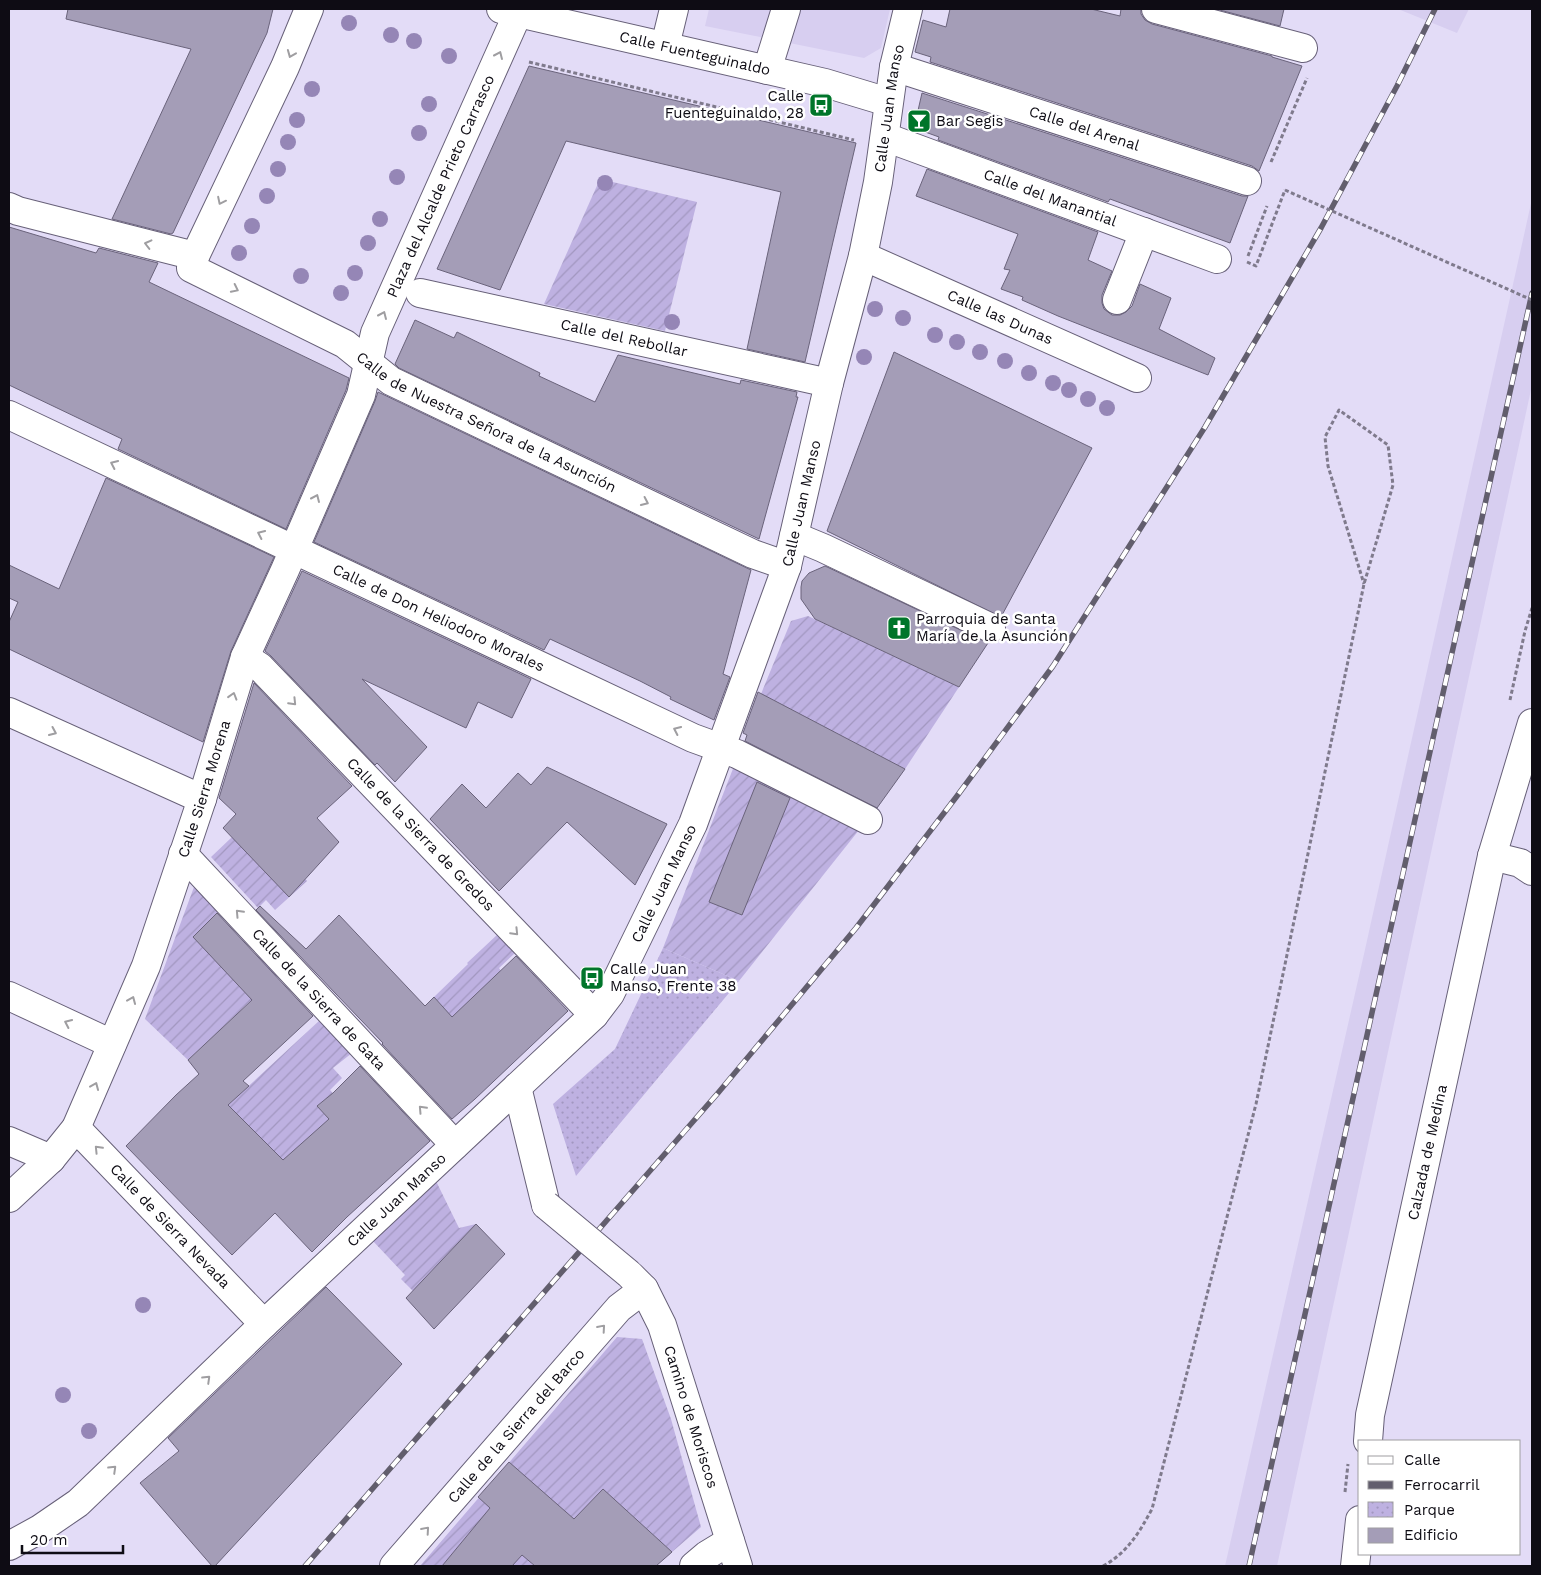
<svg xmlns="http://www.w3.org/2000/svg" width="1541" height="1575" font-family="'Work Sans',sans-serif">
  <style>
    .built { fill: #d7cef0 }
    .park { fill: url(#park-dots) }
    .garden { fill: url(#garden-furrows) }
    .building { fill: #a49db7; stroke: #6a637b }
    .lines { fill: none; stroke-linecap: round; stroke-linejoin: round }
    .minor-casing { stroke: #676078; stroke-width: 30 }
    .path { stroke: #7f7a8c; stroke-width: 3; stroke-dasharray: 4 2.5; stroke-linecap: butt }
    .minor { stroke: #fff; stroke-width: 28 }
    .rail-casing { stroke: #625e6d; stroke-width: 5.5 }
    .rail { stroke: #fff; stroke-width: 4; stroke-dasharray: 11; stroke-linecap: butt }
    .minor-bridge-casing { stroke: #676078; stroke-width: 30; stroke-linecap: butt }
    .path-bridge { stroke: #7f7a8c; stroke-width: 3; stroke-dasharray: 4 2.5; stroke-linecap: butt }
    .minor-bridge { stroke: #fff; stroke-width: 28 }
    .tree { fill: #9586b6 }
    .oneway { stroke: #9f9ea1 }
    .labels { text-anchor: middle; stroke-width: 5; stroke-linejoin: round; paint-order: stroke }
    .street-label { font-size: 15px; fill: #0e0c14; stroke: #fff }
    .poi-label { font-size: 15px; fill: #0e0c14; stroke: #fff; text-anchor: start }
  </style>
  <defs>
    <pattern id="park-dots" width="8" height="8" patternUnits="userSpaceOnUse" patternTransform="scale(1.25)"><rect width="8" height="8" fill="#beb1e1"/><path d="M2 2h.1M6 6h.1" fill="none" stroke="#a297c0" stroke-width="1.8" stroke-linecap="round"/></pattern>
    <pattern id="garden-furrows" width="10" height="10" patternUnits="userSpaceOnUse" patternTransform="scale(1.25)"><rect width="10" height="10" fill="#beb1e1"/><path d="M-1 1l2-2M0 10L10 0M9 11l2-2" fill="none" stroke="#a297c0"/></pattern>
  </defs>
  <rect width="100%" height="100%" fill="#e3dcf7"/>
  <g class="built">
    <polygon points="709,9 890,9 881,48 864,58 705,26"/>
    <polygon points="1398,9 1469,9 1457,33"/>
    <polygon points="1532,199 1532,385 1277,1566 1225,1566 1364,954"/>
  </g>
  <polygon class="park" points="663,948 739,981 576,1176 553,1104 615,1049"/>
  <g class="garden">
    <polygon points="600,179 697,202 665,331 544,304"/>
    <polygon points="808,616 959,687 905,769 761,694 791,621"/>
    <polygon points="736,761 863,825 739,981 663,948"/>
    <polygon points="270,801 289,861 307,881 275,910 266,900 258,908 211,857"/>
    <polygon points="194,887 219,911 193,937 220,965 246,968 260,956 278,975 188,1060 145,1019"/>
    <polygon points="498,934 515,953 499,968 501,971 448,1021 443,1014 446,1010 434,997 468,964 467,963"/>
    <polygon points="320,1020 352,1053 333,1068 342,1078 330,1090 348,1110 328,1097 317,1106 351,1142 279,1164 271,1148 228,1105"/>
    <polygon points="436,1181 459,1228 476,1224 413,1291 401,1279 405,1275 372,1240"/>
    <polygon points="617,1337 642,1339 671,1419 701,1527 672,1552 603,1490 531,1563 535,1566 420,1566"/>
  </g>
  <g class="building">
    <polygon points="68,9 273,9 267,33 173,233 171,234 112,219 191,49 66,19"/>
    <polygon points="950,9 1091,9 1120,16 1121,9 1141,9 1141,14 1145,20 1152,24 1272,56 1272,57 1302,66 1259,171 1252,166 930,62 931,57 915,52 923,20 946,27"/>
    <polygon points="1216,9 1284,9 1280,26"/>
    <polygon points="529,66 856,143 805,362 747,349 781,192 566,141 500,290 437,269"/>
    <polygon points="922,93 1242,196 1248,196 1230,243 1110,199 1108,202 938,140 939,137 914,128"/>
    <polygon points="927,169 1098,232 1088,260 1112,271 1102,295 1102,303 1104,309 1112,315 1120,315 1126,312 1132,306 1140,284 1171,298 1159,329 1215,358 1208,375 1058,316 1022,300 1023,297 1001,289 1010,270 1004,269 1018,234 916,196"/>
    <polygon points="9,227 96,253 99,248 158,263 149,282 349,378 346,390 286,529 118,449 122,439 9,385"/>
    <polygon points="415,320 454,338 457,332 540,373 539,376 595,402 618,355 740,384 741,380 797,392 796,397 798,397 759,539 399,368 395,364"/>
    <polygon points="894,352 1092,448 1001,617 827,531"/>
    <polygon points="378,392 751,570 723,674 730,677 714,720 670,699 671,697 640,681 550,639 544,650 314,542 375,401"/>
    <polygon points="106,478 274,557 231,651 203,742 9,649 9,622 18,602 9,598 9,565 59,589"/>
    <polygon points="825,566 988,643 959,687 815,619 801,599 801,587 802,581 809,573"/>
    <polygon points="302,571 531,679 512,718 478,702 466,728 362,679 427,747 395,782 377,763 375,765 271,656 265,651"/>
    <polygon points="254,683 352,786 317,818 339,842 289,897 223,828 236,814 219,798"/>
    <polygon points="758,692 905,769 877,808 745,741 747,735 743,733"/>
    <polygon points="547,767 667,824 635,885 567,822 499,891 430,819 462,784 486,808 518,773 531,785"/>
    <polygon points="757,782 790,798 742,915 709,902"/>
    <polygon points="260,906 306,949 339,915 425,1006 434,997 452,1017 516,956 568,1011 475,1099 452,1119 382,1044 383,1043 336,994 256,910"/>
    <polygon points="217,913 313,1016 243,1081 249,1086 228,1105 283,1160 329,1119 317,1106 333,1093 360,1066 430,1141 347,1217 312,1252 275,1213 232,1255 126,1146 176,1095 199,1074 188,1060 252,1000 193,937"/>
    <polygon points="476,1224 505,1254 434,1329 406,1298"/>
    <polygon points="326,1287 402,1364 215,1566 212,1566 140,1483 179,1451 168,1438"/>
    <polygon points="509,1462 574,1519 603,1489 672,1552 656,1566 535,1566 522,1555 512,1566 442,1566 490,1508 478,1497"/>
  </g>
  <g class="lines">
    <g class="minor-casing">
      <g id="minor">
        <path id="s1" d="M 309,9 L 285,67 L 195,256 L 191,268 L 345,344 L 391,381 L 753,554 L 787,566"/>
        <path id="s2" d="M 501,9 L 825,83 L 888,102"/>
        <polyline points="1156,9 1303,48"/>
        <polyline points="665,46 674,9"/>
        <path id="s3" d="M 894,67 L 1247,181"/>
        <polyline points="767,70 786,9"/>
        <path id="s4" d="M 885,137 L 1217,259"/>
        <polyline points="9,207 18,211 195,256"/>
        <path id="s5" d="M 863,256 L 1137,378"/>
        <path id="s6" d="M 420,293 L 829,383"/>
        <polyline points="1117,300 1144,232"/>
        <path id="s7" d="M 9,415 L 693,738 L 737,754 L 868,820"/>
        <polyline points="794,536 823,548 991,628"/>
        <path id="s8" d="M 245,657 L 260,667 L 594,1015"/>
        <polyline points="9,712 202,799"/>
        <path id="s9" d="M 183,854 L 455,1145"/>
        <polyline points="1492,856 1520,863 1532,871"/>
        <polyline points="9,996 112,1044"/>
        <polyline points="517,1087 546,1205"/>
        <path id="s10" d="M 76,1128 L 264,1324"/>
        <polyline points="9,1141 51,1159"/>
        <path id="s11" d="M 9,1198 L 51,1159 L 76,1128 L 146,966 L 202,799 L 245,657 L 285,570 L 361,395 L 375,333 L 518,13"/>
        <path id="s12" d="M 631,1276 L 644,1289 L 662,1325 L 738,1566"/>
        <path id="s13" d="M 1368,1441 L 1370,1415 L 1492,856 L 1532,723"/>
        <path id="s14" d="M 9,1546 L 40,1529 L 78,1503 L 264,1324 L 594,1015 L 610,994 L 693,824 L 787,566 L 829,383 L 863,256 L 878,182 L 894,67 L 908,9"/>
        <path id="s15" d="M 394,1566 L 619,1308 L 644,1289"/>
        <polyline points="694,1566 707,1555 730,1541"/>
        <polyline points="1355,1566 1360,1520"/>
      </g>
    </g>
    <g class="path">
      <polyline points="529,62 854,140"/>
      <polyline points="1271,162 1307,78"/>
      <polyline points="1248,256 1267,206"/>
      <polyline points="1247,262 1256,266 1285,190"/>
      <polyline points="1510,700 1525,631 1532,608"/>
      <polyline points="1345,1492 1348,1464"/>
      <path d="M 1103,1566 C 1127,1553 1139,1533 1152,1509 L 1256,1104 L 1364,584 L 1393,485 L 1388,445 L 1339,410 L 1325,437 L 1328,466 L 1364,584"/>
    </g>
    <use href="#minor" class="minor"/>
    <g class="rail-casing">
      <g id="rail">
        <polyline points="305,1566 718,1093 856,928 957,796 1053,666 1205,427 1321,228 1397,86 1435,9"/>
        <polyline points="1249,1566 1532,293"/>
      </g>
    </g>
    <use href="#rail" class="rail"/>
    <g class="minor-bridge-casing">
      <polyline id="minor-bridge" points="546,1205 629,1274"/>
    </g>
    <polyline class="path-bridge" points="1285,190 1532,300"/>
    <use href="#minor-bridge" class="minor-bridge"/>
  </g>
  <g class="tree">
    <circle cx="349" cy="23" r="8"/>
    <circle cx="391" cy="35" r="8"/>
    <circle cx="414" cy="41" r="8"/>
    <circle cx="449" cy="56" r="8"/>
    <circle cx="312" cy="89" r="8"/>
    <circle cx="429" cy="104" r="8"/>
    <circle cx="297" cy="120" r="8"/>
    <circle cx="419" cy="133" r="8"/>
    <circle cx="288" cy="142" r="8"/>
    <circle cx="278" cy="169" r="8"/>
    <circle cx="397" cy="177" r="8"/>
    <circle cx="605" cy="183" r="8"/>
    <circle cx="267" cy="196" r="8"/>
    <circle cx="380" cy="219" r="8"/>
    <circle cx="252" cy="226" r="8"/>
    <circle cx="368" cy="243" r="8"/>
    <circle cx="239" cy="253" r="8"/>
    <circle cx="355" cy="273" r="8"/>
    <circle cx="301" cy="276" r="8"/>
    <circle cx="341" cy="293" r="8"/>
    <circle cx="875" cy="309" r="8"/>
    <circle cx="903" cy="318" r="8"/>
    <circle cx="672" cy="322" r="8"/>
    <circle cx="935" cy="335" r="8"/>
    <circle cx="957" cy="342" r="8"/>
    <circle cx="980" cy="352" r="8"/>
    <circle cx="864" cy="357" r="8"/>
    <circle cx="1005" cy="361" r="8"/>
    <circle cx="1029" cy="373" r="8"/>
    <circle cx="1053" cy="383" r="8"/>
    <circle cx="1069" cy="390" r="8"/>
    <circle cx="1088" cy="399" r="8"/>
    <circle cx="1107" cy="408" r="8"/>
    <circle cx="143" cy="1305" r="8"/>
    <circle cx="63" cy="1395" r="8"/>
    <circle cx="89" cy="1431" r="8"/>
  </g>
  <defs><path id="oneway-chevron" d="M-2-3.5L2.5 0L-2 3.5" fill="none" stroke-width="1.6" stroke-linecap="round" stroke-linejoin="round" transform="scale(1.25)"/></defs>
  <g class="oneway">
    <use href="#oneway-chevron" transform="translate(291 54) rotate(112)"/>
    <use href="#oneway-chevron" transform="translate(499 55) rotate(-66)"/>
    <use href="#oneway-chevron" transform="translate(221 201) rotate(116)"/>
    <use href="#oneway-chevron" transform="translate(148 244) rotate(-166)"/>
    <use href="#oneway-chevron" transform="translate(235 289) rotate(26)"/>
    <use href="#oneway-chevron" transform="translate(383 315) rotate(-66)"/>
    <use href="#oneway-chevron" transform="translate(114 464) rotate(-155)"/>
    <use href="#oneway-chevron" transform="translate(316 498) rotate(-66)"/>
    <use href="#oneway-chevron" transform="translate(645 502) rotate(25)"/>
    <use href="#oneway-chevron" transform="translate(261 534) rotate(-155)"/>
    <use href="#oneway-chevron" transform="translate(233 696) rotate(-73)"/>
    <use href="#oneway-chevron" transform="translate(293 702) rotate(46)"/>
    <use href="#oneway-chevron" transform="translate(677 730) rotate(-155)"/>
    <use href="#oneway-chevron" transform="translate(53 732) rotate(24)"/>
    <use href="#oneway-chevron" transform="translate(239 913) rotate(-133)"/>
    <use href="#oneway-chevron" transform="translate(515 932) rotate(46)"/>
    <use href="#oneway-chevron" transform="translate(132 1000) rotate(-67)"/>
    <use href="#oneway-chevron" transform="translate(68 1023) rotate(-155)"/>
    <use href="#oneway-chevron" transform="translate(95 1086) rotate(-67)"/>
    <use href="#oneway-chevron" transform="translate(422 1109) rotate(-133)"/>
    <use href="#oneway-chevron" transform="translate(98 1149) rotate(-134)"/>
    <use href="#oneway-chevron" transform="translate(602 1328) rotate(-49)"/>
    <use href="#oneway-chevron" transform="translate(207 1379) rotate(-44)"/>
    <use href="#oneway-chevron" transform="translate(113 1469) rotate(-44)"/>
    <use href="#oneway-chevron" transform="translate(426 1530) rotate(-49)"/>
  </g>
  <defs>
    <g id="bus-square" transform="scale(1.25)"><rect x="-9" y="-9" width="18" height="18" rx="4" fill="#00752a" stroke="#fff"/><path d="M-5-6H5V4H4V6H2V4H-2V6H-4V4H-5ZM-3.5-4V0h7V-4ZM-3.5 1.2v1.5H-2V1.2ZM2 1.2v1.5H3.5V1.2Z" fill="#fff"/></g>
    <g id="bar-square" transform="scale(1.25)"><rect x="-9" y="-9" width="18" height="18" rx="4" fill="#00752a" stroke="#fff"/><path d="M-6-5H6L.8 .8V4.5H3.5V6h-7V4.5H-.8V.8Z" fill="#fff"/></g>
    <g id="church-square" transform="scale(1.25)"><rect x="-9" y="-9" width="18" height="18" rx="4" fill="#00752a" stroke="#fff"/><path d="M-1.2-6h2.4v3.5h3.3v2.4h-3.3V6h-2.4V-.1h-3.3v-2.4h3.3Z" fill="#fff"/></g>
  </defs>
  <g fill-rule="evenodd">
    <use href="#bus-square" x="821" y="105"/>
    <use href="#bar-square" x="919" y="121"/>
    <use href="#church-square" x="899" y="628"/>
    <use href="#bus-square" x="592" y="978"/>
  </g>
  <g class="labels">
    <g class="street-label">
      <text dy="5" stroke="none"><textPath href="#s2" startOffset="199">Calle Fuenteguinaldo</textPath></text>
      <text dy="5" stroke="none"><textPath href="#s14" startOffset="1751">Calle Juan Manso</textPath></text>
      <text dy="5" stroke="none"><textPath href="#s3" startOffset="200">Calle del Arenal</textPath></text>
      <text dy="5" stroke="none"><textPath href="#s11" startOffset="1109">Plaza del Alcalde Prieto Carrasco</textPath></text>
      <text dy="5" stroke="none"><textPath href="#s4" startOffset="176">Calle del Manantial</textPath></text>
      <text dy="5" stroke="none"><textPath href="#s5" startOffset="150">Calle las Dunas</textPath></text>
      <text dy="5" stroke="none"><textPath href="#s6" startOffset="209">Calle del Rebollar</textPath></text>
      <text dy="5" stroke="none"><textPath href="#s1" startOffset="619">Calle de Nuestra Señora de la Asunción</textPath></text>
      <text dy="5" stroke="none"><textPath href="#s14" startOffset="1346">Calle Juan Manso</textPath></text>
      <text dy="5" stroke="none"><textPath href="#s7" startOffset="475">Calle de Don Heliodoro Morales</textPath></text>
      <text dy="5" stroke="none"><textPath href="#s11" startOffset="460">Calle Sierra Morena</textPath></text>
      <text dy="5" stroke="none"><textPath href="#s8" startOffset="250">Calle de la Sierra de Gredos</textPath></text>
      <text dy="5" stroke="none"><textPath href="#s14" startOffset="941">Calle Juan Manso</textPath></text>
      <text dy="5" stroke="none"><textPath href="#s9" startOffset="199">Calle de la Sierra de Gata</textPath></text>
      <text dy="5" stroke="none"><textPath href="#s13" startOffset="295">Calzada de Medina</textPath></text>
      <text dy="5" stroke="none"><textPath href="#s14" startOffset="521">Calle Juan Manso</textPath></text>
      <text dy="5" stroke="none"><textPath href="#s10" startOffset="136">Calle de Sierra Nevada</textPath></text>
      <text dy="5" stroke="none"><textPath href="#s12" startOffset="155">Camino de Moriscos</textPath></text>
      <text dy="5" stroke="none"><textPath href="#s15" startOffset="186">Calle de la Sierra del Barco</textPath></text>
    </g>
    <g class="poi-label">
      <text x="804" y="101" text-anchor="end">Calle<tspan x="804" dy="17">Fuenteguinaldo, 28</tspan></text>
      <text x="936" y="126">Bar Segis</text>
      <text x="916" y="624">Parroquia de Santa<tspan x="916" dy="17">María de la Asunción</tspan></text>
      <text x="610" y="974">Calle Juan<tspan x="610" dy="17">Manso, Frente 38</tspan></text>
    </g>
  </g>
  <rect width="1541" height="1575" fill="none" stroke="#0e0c14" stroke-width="20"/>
  <rect x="1358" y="1440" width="162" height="115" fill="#ffffff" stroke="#9f9ea1"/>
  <rect x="1368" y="1456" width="25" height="8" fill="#ffffff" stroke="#9f9ea1"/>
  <text x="1404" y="1465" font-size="15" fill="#0e0c14">Calle</text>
  <rect x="1368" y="1481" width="25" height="8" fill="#625e6d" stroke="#9f9ea1"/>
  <text x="1404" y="1490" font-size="15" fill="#0e0c14">Ferrocarril</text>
  <rect x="1368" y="1502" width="25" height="15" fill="url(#park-dots)" stroke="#9f9ea1"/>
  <text x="1404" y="1515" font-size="15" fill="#0e0c14">Parque</text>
  <rect x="1368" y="1528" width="25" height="15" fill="#a49db7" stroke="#9f9ea1"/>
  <text x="1404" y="1540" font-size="15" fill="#0e0c14">Edificio</text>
  <path d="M22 1545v8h101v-8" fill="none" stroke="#0e0c14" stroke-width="2.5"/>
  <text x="30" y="1545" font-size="15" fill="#0e0c14" stroke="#ffffff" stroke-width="4" paint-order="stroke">20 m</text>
</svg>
